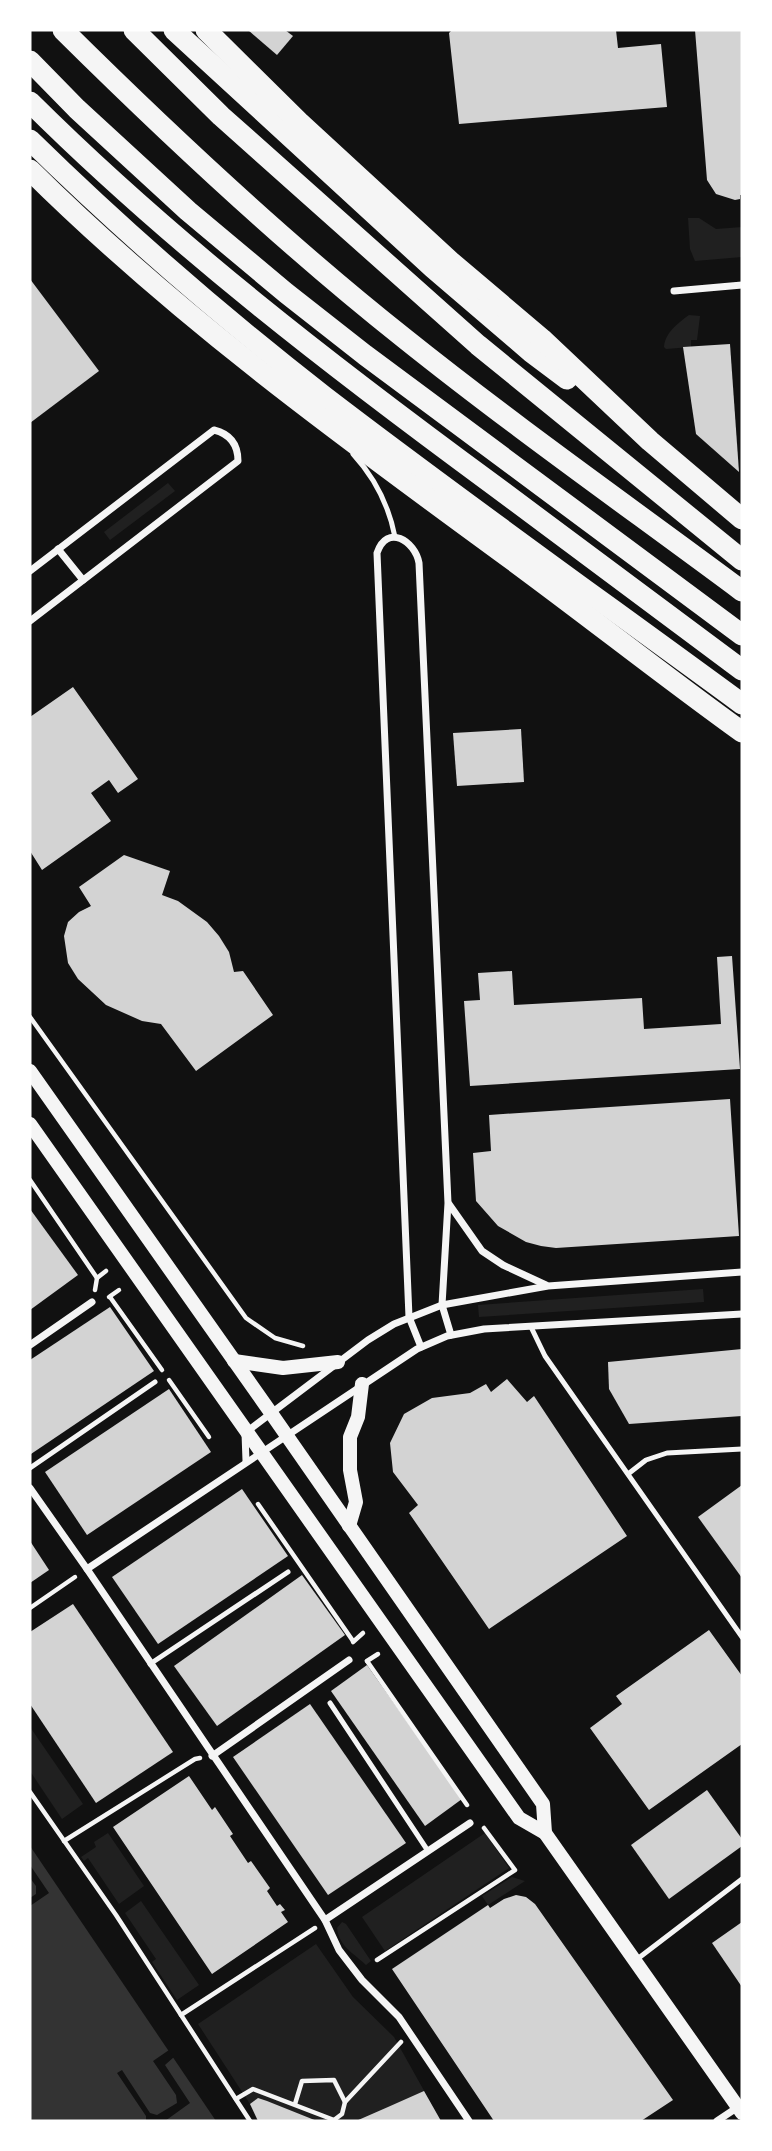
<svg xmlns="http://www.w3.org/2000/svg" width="772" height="2151" font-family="Commissioner,sans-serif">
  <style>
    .green { fill: #202020 }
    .water { fill: #333 }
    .pier { fill: #111 }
    .building { fill: #d3d3d3 }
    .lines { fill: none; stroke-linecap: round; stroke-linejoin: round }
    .path { stroke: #f5f5f5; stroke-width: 4.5 }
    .service { stroke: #f5f5f5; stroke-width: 5 }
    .minor { stroke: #f5f5f5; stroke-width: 7 }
    .secondary { stroke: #f5f5f5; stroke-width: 14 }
    .motorway { stroke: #f5f5f5; stroke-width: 21 }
  </style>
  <rect width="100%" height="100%" fill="#111"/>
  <g class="green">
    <polygon points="688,218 699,218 716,229 742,227 742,257 695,261 690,249"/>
    <path d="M 689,315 L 700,316 L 697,340 L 691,340 L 691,347 L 666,349 L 664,347 C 665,333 678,323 689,315 Z"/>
    <polygon points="168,483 175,491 110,540 104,532"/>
    <polygon points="703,1289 704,1302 479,1317 478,1305"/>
    <polygon points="30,1727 83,1804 62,1819 30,1771"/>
    <polygon points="108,1833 144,1886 119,1904 88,1858 84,1861 81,1857 96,1847 94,1842"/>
    <polygon points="485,1833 509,1868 385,1951 362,1917"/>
    <polygon points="512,1877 525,1881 488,1905 482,1896"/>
    <polygon points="141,1901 199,1985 177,2000 152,1962 156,1959 125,1913"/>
    <path d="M 342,1922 L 346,1924 L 371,1961 L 366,1965 C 355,1954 339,1947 337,1928 Z"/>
    <polygon points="316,1944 353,1997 394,2037 441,2121 258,2121 250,2104 198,2024"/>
  </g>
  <polygon class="water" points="30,1846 216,2121 30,2121"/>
  <g class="pier">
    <polygon points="30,1865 49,1893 30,1906 30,1898 36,1894 36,1886 30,1878"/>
    <polygon points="169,2050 174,2057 165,2065 190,2103 165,2121 146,2121 146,2116 117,2073 122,2070 150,2113 157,2115 177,2103 176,2095 153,2061"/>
  </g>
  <g class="building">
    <polygon points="248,30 285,30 293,36 277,55"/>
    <polygon points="452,30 616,30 618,48 661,44 667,107 459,124 449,33"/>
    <polygon points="695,30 742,30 742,195 740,195 740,199 735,200 716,194 707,180"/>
    <polygon points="30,279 99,371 30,423"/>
    <polygon points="730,344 739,472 696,434 683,347"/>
    <polygon points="73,687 138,779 118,793 109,780 91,793 111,821 42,870 30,851 30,717"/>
    <polygon points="521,729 524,782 457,786 453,733"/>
    <polygon points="124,855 170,871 162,895 178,901 207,922 219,936 229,952 234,972 243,971 273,1015 196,1071 161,1024 142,1021 106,1005 78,979 68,963 64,936 68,922 79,912 91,906 79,887"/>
    <polygon points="732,956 740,1069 470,1086 464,1001 480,1000 478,973 512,971 514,1005 642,998 644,1029 721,1024 717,957"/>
    <polygon points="730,1099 739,1236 556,1248 541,1246 526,1242 498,1226 476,1201 473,1153 491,1151 489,1115"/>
    <polygon points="30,1209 78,1275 30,1310"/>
    <polygon points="110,1307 154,1371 31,1454 30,1360"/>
    <polygon points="742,1349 742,1416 629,1424 609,1389 608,1362"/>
    <polygon points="507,1379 527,1402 534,1396 627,1536 489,1629 409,1513 418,1505 393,1472 390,1443 404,1414 432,1398 470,1393 486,1384 491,1392"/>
    <polygon points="169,1389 211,1452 87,1535 45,1472"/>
    <polygon points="742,1485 742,1578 698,1517"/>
    <polygon points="242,1489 288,1556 158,1644 112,1577"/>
    <polygon points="30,1541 49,1570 30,1583"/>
    <polygon points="302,1575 345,1635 217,1726 174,1666"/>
    <polygon points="73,1604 173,1752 96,1803 30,1704 30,1632"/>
    <polygon points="709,1630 742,1676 742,1744 649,1810 590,1728 622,1704 616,1696"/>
    <polygon points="367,1665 462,1799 425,1826 331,1691"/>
    <polygon points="310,1704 406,1843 328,1895 233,1757"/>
    <polygon points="189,1776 212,1810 215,1807 233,1834 230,1836 248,1863 251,1861 270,1888 267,1891 277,1906 280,1904 285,1910 281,1912 288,1922 212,1974 113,1827"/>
    <polygon points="707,1790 742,1839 742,1846 669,1899 631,1845"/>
    <polygon points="516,1895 526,1897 535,1904 673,2100 641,2121 494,2121 392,1969 488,1905 490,1908 504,1899"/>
    <polygon points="742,1922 742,1987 712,1943"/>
    <polygon points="424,2091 441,2121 356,2121 388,2107"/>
    <polygon points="258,2098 267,2101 317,2121 258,2121 250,2104"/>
  </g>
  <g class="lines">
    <g class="path">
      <polyline points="30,1017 246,1318 275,1338 303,1346"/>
      <polyline points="30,1180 97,1278"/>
      <polyline points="95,1290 97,1278 106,1271"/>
      <polyline points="109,1297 119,1290"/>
      <polyline points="110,1297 162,1370"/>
      <polyline points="169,1380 209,1437"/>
      <polyline points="258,1504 353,1641"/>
      <polyline points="30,1608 75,1577"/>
      <polyline points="353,1642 363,1633"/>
      <polyline points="367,1661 467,1805"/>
      <polyline points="367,1661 378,1654"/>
      <polyline points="30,1792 116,1915 250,2121"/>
      <polyline points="64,1841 195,1759 200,1758"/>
      <polyline points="377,1960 515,1870 484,1828"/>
      <polyline points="181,2015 315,1928"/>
      <polyline points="236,2099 253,2089 334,2120 342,2114 345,2102 401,2042"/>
      <polyline points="295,2104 302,2081 334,2080 345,2102"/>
    </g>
    <g class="service">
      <path d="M 353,454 C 375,478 389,506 395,537"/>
      <polyline points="531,1327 545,1356 742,1637"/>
      <polyline points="30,1468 155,1382"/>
      <polyline points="628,1474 646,1460 667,1453 742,1449"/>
      <polyline points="150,1664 288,1572"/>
      <polyline points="330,1703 428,1851"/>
      <polyline points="636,1960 742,1879"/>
    </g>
    <g class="minor">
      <polyline points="674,291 742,285"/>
      <polyline points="58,549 83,580"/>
      <path d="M 30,571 L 214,430 C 230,434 238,444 238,461 L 30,621"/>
      <polyline points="449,1204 482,1251 503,1265 546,1285"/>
      <polyline points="30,1345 92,1302"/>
      <path d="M 421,1347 L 409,1317 L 377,553 C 387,523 415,541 419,563 L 448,1203 L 442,1305 L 451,1335"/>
      <polyline points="246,1461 245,1433 368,1340 394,1324 442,1305 548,1286 742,1272"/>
      <polyline points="30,1488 87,1569 325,1920 339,1950 362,1980 399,2017 469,2121"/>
      <polyline points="87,1569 417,1349 447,1336 484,1329 742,1314"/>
      <polyline points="212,1756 349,1660"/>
      <polyline points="325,1920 470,1823"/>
      <polyline points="717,2121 738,2107"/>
    </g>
    <g class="secondary">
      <polyline points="30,1071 271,1413 543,1804 545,1833"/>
      <polyline points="30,1124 519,1818 545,1833 742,2113"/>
      <polyline points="234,1361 283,1368 338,1362"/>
      <polyline points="349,1526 356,1502 350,1470 350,1437 358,1417 362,1384"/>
    </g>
    <g class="motorway">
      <path d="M 63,30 C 172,138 284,243 404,338 C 514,426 629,507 742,591"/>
      <polyline points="134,30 221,116 478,345 742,560"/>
      <polyline points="174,30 433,268 531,352 567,379"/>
      <polyline points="206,30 299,122 450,261 542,339 650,441 742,519"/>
      <polyline points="30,61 77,109 188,211 286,293 365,355 742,635"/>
      <path d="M 30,102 C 173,244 333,367 495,486 C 578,547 660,609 742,670"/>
      <path d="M 30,140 C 123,231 222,317 325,397 C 462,502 603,602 742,704"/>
      <path d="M 30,170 C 173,312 337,432 500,551 C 581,610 660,673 742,732"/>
    </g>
  </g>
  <rect width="772" height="2151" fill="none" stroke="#ffffff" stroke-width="63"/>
</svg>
